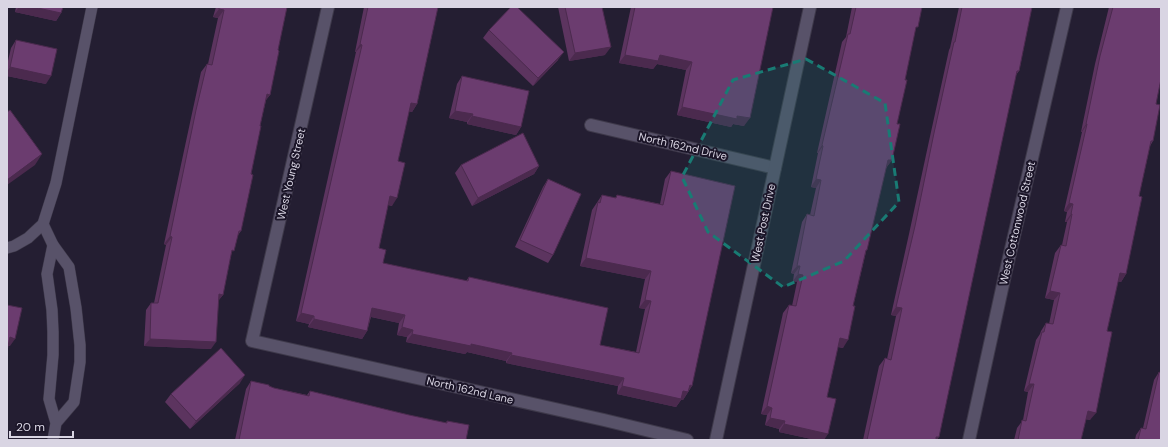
<svg xmlns="http://www.w3.org/2000/svg" width="1168" height="447" font-family="'DM Sans',sans-serif">
  <style>
    .lines { fill: none; stroke-linecap: round; stroke-linejoin: round }
    .lane-casing { stroke: #3e394a; stroke-width: 12 }
    .street-casing { stroke: #3e394a; stroke-width: 14 }
    .lane { stroke: #585269; stroke-width: 11 }
    .street { stroke: #585269; stroke-width: 12 }
    .wall { fill: #5c345f }
    .shaded-wall { fill: #4b2a4e }
    .building { fill: #6b3c6f; stroke: #4b2a4e }
    .marked { fill: #197b74; fill-opacity: 0.2; stroke: #197b74; stroke-width: 3; stroke-dasharray: 8 5; stroke-linejoin: round }
    .labels { text-anchor: middle; stroke-width: 4; stroke-linejoin: round; paint-order: stroke }
    .street-label { font-size: 11px; fill: #d9d5e3; stroke: #1b1528 }
  </style>
  <rect width="100%" height="100%" fill="#241e32"/>
  <g class="lines">
    <g class="lane-casing">
      <g id="lane">
        <polyline points="43,224 53,245"/>
        <polyline points="7,248 14,246 28,238 43,224 56,183 92,7"/>
        <polyline points="53,440 56,423 49,399 53,355 53,332 52,310 47,274 53,245 69,267 76,308 80,345 80,362 74,402 56,423"/>
      </g>
    </g>
    <g class="street-casing">
      <g id="street">
        <polyline points="328,7 252,341 604,420 687,440"/>
        <polyline points="591,125 775,168"/>
        <polyline points="716,440 810,7"/>
        <polyline points="969,440 1005,275 1067,7"/>
      </g>
    </g>
    <use href="#lane" class="lane"/>
    <use href="#street" class="street"/>
  </g>
  <g class="wall">
    <polygon points="16,7 63,7 61,13 56,21 15,12"/>
    <polygon points="216,7 287,7 278,50 270,95 266,100 260,126 241,231 238,235 231,255 223,295 218,301 211,349 144,346 146,310 151,303 154,303 166,245 164,244 191,118 201,72 207,64 208,64 218,18 213,17"/>
    <polygon points="364,7 438,7 417,104 412,112 409,111 398,161 392,206 388,205 379,248 383,263 466,281 469,277 600,345 636,352 645,309 639,308 645,279 580,266 592,210 602,195 615,198 617,195 660,204 665,179 671,171 692,386 683,400 681,400 676,407 617,394 618,386 506,363 506,361 467,352 465,354 406,342 407,337 397,335 399,323 371,317 367,331 362,339 308,327 309,324 296,321 356,52 355,52"/>
    <polygon points="558,7 602,7 605,55 569,61"/>
    <polygon points="631,7 773,7 744,126 733,124 731,127 677,115 686,70 657,64 653,69 619,63"/>
    <polygon points="851,7 922,7 915,31 905,80 897,124 892,160 886,168 843,348 838,347 827,397 824,440 816,440 779,432 779,429 765,425 767,415 761,414 783,313 789,305 792,306 797,282 793,281 794,274 791,273 802,222 807,214 810,215 816,188 811,187 818,153 817,153 842,42 846,37 852,7"/>
    <polygon points="959,7 1032,7 1019,71 1016,75 937,440 863,440 879,366 885,358 887,359 896,316 891,315 909,234 929,141 949,50 950,48"/>
    <polygon points="1109,7 1161,7 1156,104 1153,141 1150,146 1139,196 1126,274 1121,282 1118,281 1107,331 1090,420 1086,419 1081,440 1014,440 1017,428 1023,420 1028,392 1024,391 1036,340 1040,334 1041,331 1046,323 1049,324 1054,300 1045,298 1055,253 1061,245 1062,245 1067,222 1065,222 1067,212 1064,211 1082,132 1081,132 1095,64"/>
    <polygon points="489,30 558,60 533,86 483,38"/>
    <polygon points="16,40 46,84 7,76 7,65 11,48"/>
    <polygon points="462,76 521,127 516,135 467,124 467,122 449,118 457,84"/>
    <polygon points="461,165 539,166 534,174 472,206 455,173"/>
    <polygon points="548,179 553,255 548,263 515,247 543,187"/>
    <polygon points="1161,370 1161,440 1135,440 1136,435 1141,428 1143,428 1154,380 1159,372 1160,373"/>
    <polygon points="251,381 274,388 307,395 310,391 409,415 446,423 447,421 466,440 235,440 246,389"/>
    <polygon points="240,383 190,429 165,402 171,394"/>
  </g>
  <g class="shaded-wall">
    <polygon points="19,7 33,7 61,13 56,21 15,12"/>
    <polygon points="219,9 224,10 218,18 213,17"/>
    <polygon points="360,44 362,45 356,52 355,52"/>
    <polygon points="611,47 605,55 569,61 575,53"/>
    <polygon points="564,52 558,60 533,86 538,78"/>
    <polygon points="625,55 660,55 692,62 686,70 657,64 653,69 619,63"/>
    <polygon points="10,67 51,76 46,84 7,76 7,72"/>
    <polygon points="267,94 270,95 264,102"/>
    <polygon points="411,103 417,104 412,112 406,111"/>
    <polygon points="682,107 737,116 750,118 744,126 733,124 731,127 677,115"/>
    <polygon points="455,111 473,114 467,122 449,118"/>
    <polygon points="472,116 521,127 516,135 467,124"/>
    <polygon points="1086,124 1087,124 1082,132 1081,132"/>
    <polygon points="822,145 823,146 818,153 817,153"/>
    <polygon points="42,154 35,165 7,185 7,180"/>
    <polygon points="888,160 892,160 886,168 882,167"/>
    <polygon points="539,166 534,174 472,206 478,198"/>
    <polygon points="816,179 821,180 816,188 811,187"/>
    <polygon points="390,196 397,198 392,206 385,204"/>
    <polygon points="1069,203 1073,204 1067,212 1064,211"/>
    <polygon points="1071,214 1072,214 1067,222 1065,222"/>
    <polygon points="170,236 172,237 166,245 164,244"/>
    <polygon points="586,258 651,271 645,279 580,266"/>
    <polygon points="797,266 800,266 794,274 791,273"/>
    <polygon points="1120,273 1126,274 1121,282 1114,281"/>
    <polygon points="798,274 803,275 797,282 793,281"/>
    <polygon points="1050,291 1060,293 1054,300 1045,298"/>
    <polygon points="219,294 223,295 217,302"/>
    <polygon points="645,300 651,301 645,309 639,308"/>
    <polygon points="896,307 902,308 896,316 891,315"/>
    <polygon points="372,308 405,315 399,323 367,316"/>
    <polygon points="301,313 314,316 309,324 296,321"/>
    <polygon points="314,319 367,331 362,339 308,327"/>
    <polygon points="402,327 413,330 407,337 397,335"/>
    <polygon points="412,334 471,344 512,353 506,361 467,352 465,354 406,342"/>
    <polygon points="10,337 15,339 10,346 7,346"/>
    <polygon points="840,338 848,340 843,348 834,346"/>
    <polygon points="150,339 216,342 211,349 144,346"/>
    <polygon points="511,355 624,378 618,386 506,363"/>
    <polygon points="245,375 240,383 190,429 196,421"/>
    <polygon points="1029,384 1034,384 1028,392 1024,391"/>
    <polygon points="690,385 692,386 687,392 688,392 683,400 681,400 676,407 617,394 622,386 683,391"/>
    <polygon points="767,406 772,408 767,415 761,414"/>
    <polygon points="1088,411 1096,413 1090,420 1082,419"/>
    <polygon points="770,418 785,421 779,429 765,425"/>
    <polygon points="784,424 828,434 824,440 816,440 779,432"/>
    <polygon points="936,437 939,437 937,440 934,440"/>
  </g>
  <g class="building">
    <polygon points="33,7 63,7 61,13"/>
    <polygon points="219,7 287,7 278,50 279,51 270,95 267,94 260,126 261,126 251,174 253,175 241,231 239,231 234,251 232,250 223,295 219,294 216,342 150,339 151,303 158,303 172,237 170,236 196,110 207,64 212,65 224,10 219,9"/>
    <polygon points="368,7 438,7 417,104 411,103 398,161 405,163 397,198 390,196 379,248 386,250 383,263 468,281 469,277 608,308 600,345 639,353 651,301 645,300 651,271 586,258 598,202 600,203 602,195 616,198 617,195 663,205 671,171 735,186 692,386 690,385 688,392 683,391 681,399 622,386 624,378 511,355 512,353 471,344 471,346 412,334 413,330 402,327 405,315 372,308 367,331 314,319 314,316 301,313 362,45 360,44"/>
    <polygon points="511,7 517,7 564,52 538,78 489,30"/>
    <polygon points="565,7 602,7 611,47 575,53"/>
    <polygon points="635,7 773,7 750,118 737,116 737,119 682,107 692,62 660,55 658,61 625,55"/>
    <polygon points="856,7 922,7 918,27 916,27 905,80 907,80 897,124 900,124 892,160 888,160 867,250 866,250 853,306 855,306 848,340 840,338 827,397 836,399 828,434 784,424 785,421 770,418 772,408 767,406 789,305 796,306 803,275 798,274 800,266 797,266 807,214 814,216 821,180 816,179 823,146 822,145 848,34 850,34"/>
    <polygon points="962,7 1032,7 1019,71 1017,71 939,437 936,437 936,440 867,440 885,358 891,360 902,308 896,307 915,226 934,133 954,42 955,42"/>
    <polygon points="1113,7 1161,7 1161,79 1156,104 1160,105 1153,141 1151,141 1139,196 1142,197 1126,274 1120,273 1107,331 1112,332 1096,413 1088,411 1081,440 1018,440 1022,420 1026,421 1034,384 1029,384 1042,332 1044,332 1046,323 1053,324 1060,293 1050,291 1061,245 1066,246 1072,214 1071,214 1073,204 1069,203 1087,124 1086,124 1100,56"/>
    <polygon points="16,40 57,49 51,76 10,67"/>
    <polygon points="462,76 529,91 521,127 472,116 473,114 455,111"/>
    <polygon points="10,110 42,154 7,180 7,112"/>
    <polygon points="523,133 539,166 478,198 461,165"/>
    <polygon points="548,179 581,194 553,255 520,240"/>
    <polygon points="7,305 22,308 15,339 10,337 7,351"/>
    <polygon points="221,348 245,375 196,421 171,394"/>
    <polygon points="1159,372 1161,373 1161,440 1138,440 1141,428 1146,429"/>
    <polygon points="251,381 269,385 269,386 274,388 309,396 310,391 409,415 447,423 447,421 469,425 466,440 239,440"/>
  </g>
  <path class="marked" d="M 806,59 L 885,103 L 899,202 L 844,261 L 783,287 L 708,232 L 682,177 L 733,80 Z"/>
  <g class="labels">
    <g class="street-label">
      <text transform="translate(683 146) rotate(13)" y="4">North 162nd Drive</text>
      <text transform="translate(291 174) rotate(-77)" y="4">West Young Street</text>
      <text transform="translate(763 223) rotate(-78)" y="4">West Post Drive</text>
      <text transform="translate(1017 223) rotate(-77)" y="4">West Cottonwood Street</text>
      <text transform="translate(470 390) rotate(13)" y="4">North 162nd Lane</text>
    </g>
  </g>
  <rect width="1168" height="447" fill="none" stroke="#d9d5e3" stroke-width="16"/>
  <path d="M10 431v6h63v-6" fill="none" stroke="#d9d5e3" stroke-width="2"/>
  <text x="16" y="431" font-size="12" fill="#d9d5e3" stroke="#1b1528" stroke-width="3" paint-order="stroke">20 m</text>
</svg>
